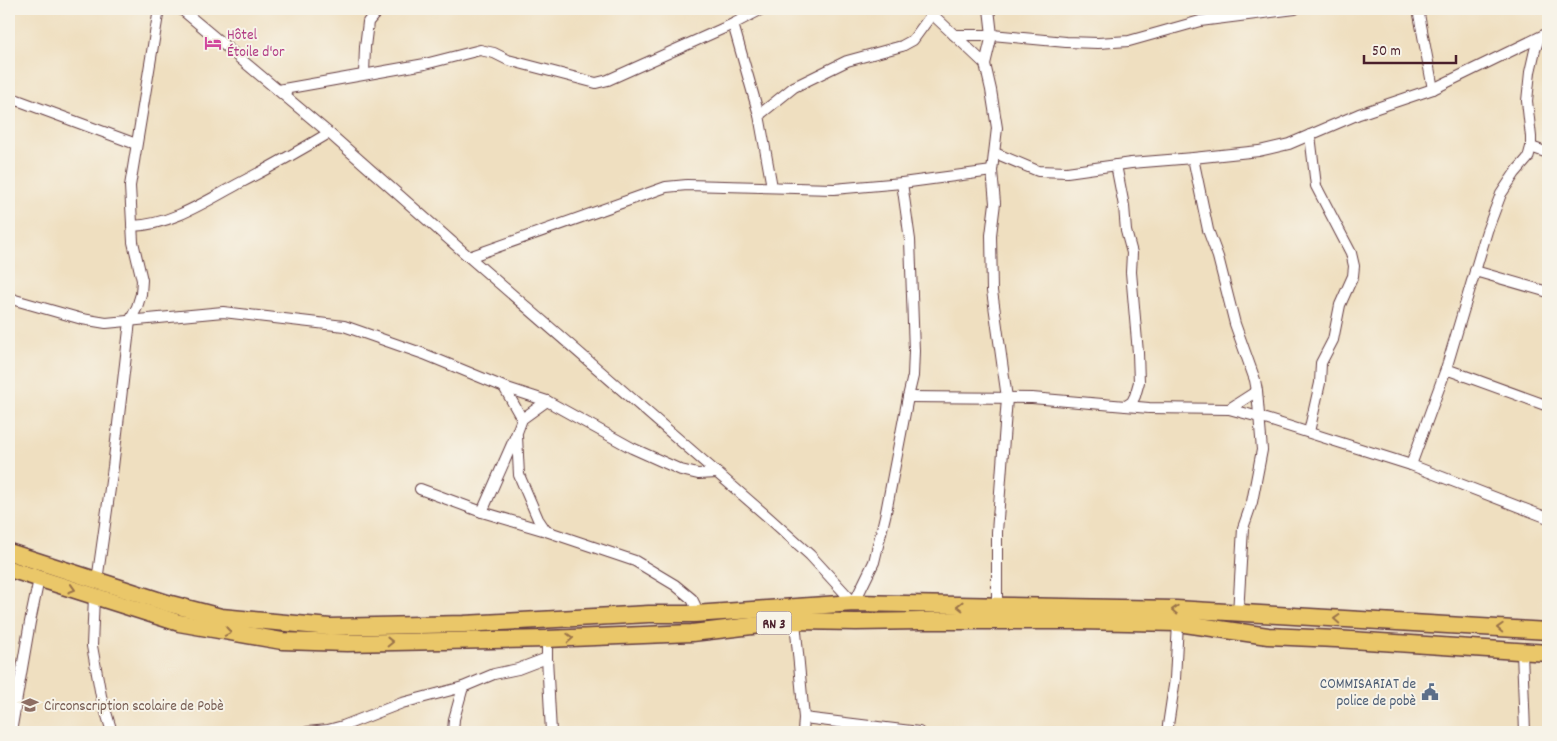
<svg xmlns="http://www.w3.org/2000/svg" width="1557" height="741" font-family="Dekko,sans-serif">
  <style>
    .lines { fill: none; stroke-linecap: round; stroke-linejoin: round }
    .minor-casing { stroke: #633c41; stroke-width: 12 }
    .primary-casing { stroke: #633c41; stroke-width: 19 }
    .minor { stroke: #fff; stroke-width: 10 }
    .primary { stroke: #eac769; stroke-width: 16 }
    .oneway { stroke: #9a734a }
    .labels { text-anchor: middle; stroke-width: 4; stroke-linejoin: round; paint-order: stroke }
    .shield { fill: #f7f3e8; stroke: #7e5f64; stroke-width: 1 }
    .shield-label { font-size: 14px; font-weight: bold; fill: #4a1f2b }
    .hotel-label { font-size: 15px; fill: #b23c85; stroke: #f7f3e8; text-anchor: start }
    .service-label { font-size: 15px; fill: #4e5e75; stroke: #f7f3e8; text-anchor: end }
    .education-label { font-size: 15px; fill: #785e54; stroke: #f7f3e8; text-anchor: start }
  </style>
  <rect width="100%" height="100%" fill="#f7f3e8"/>
  <filter id="ink" filterUnits="userSpaceOnUse"><feTurbulence type="fractalNoise" baseFrequency=".02" numOctaves="2"/><feDisplacementMap in="SourceGraphic" scale="10" xChannelSelector="R" yChannelSelector="G"/><feConvolveMatrix kernelMatrix="1 2 1 2 8 2 1 2 1" color-interpolation-filters="sRGB"/></filter>
  <filter id="wash" filterUnits="userSpaceOnUse"><feTurbulence type="fractalNoise" baseFrequency=".0096" numOctaves="4" result="noise"/><feDisplacementMap in="SourceGraphic" scale="20" xChannelSelector="R" yChannelSelector="G"/><feGaussianBlur stdDeviation="1.12" result="paint"/><feColorMatrix in="noise" values="0 0 0 0 0 0 0 0 0 0 0 0 0 0 0 0 0 1.4 0 .05"/><feComposite in="paint" operator="in"/></filter>
  <g filter="url(#wash)">
    <rect width="100%" height="100%" fill="#efdfc0"/>
  </g>
  <g filter="url(#ink)">
    <g class="lines">
      <g class="minor-casing">
        <g id="minor">
          <polyline points="181,9 329,133 469,257 769,518 810,555 854,603 874,562 886,512 908,397 913,376 914,351 910,240 902,183"/>
          <polyline points="929,9 932,14 985,64 991,90 997,128 992,171 995,203 991,235 992,291 1007,398 997,532 997,606"/>
          <polyline points="1418,9 1433,89"/>
          <polyline points="733,24 759,115 772,187"/>
          <polyline points="954,35 992,35 989,9"/>
          <polyline points="985,64 992,35 1066,42 1098,43 1129,41 1200,21 1295,9"/>
          <polyline points="364,74 365,47 368,22 379,9"/>
          <polyline points="278,90 425,64 480,50 494,53 508,60 596,83 608,80 733,24 762,9"/>
          <polyline points="9,97 136,144"/>
          <polyline points="759,115 794,87 847,61 902,46 913,40 932,14"/>
          <polyline points="1531,147 1548,153"/>
          <polyline points="995,153 1038,171 1067,172 1131,163 1193,158 1259,151 1289,144 1359,114 1433,89 1548,33"/>
          <polyline points="1193,158 1208,230 1218,257 1235,324 1255,380 1257,391 1262,450 1252,502 1243,528 1238,614"/>
          <polyline points="1116,165 1124,206 1126,231 1132,253 1131,272 1138,353 1139,382 1135,396 1132,402 1126,406"/>
          <path d="M 132,226 C 170,225 205,202 238,184 C 269,168 299,151 329,133"/>
          <polyline points="469,257 666,187 687,185 834,189 902,183 992,171"/>
          <polyline points="1475,271 1548,292"/>
          <polyline points="9,296 15,300 82,319 106,323 223,312 344,326 424,354 504,387 547,401 632,448 681,470 698,474 717,473"/>
          <polyline points="1446,369 1548,406"/>
          <polyline points="504,387 522,419"/>
          <polyline points="908,397 1032,398 1149,408 1229,409 1259,417 1411,465 1548,518"/>
          <polyline points="1229,409 1257,391"/>
          <polyline points="1309,432 1320,383 1321,363 1333,340 1340,305 1353,276 1354,266 1351,253 1316,186 1310,135"/>
          <polyline points="517,436 519,475 538,519 546,531"/>
          <polyline points="1411,465 1446,369 1487,231 1501,194 1515,173 1528,158 1531,147 1531,137 1527,101 1530,72 1535,50 1539,38"/>
          <polyline points="420,489 482,512 546,531 635,561 675,585 692,599 695,605 694,614"/>
          <polyline points="482,512 516,435 522,419 547,401"/>
          <polyline points="97,581 113,467 130,321 137,307 141,294 142,280 133,242 130,186 159,9"/>
          <polyline points="94,596 92,646 101,696 112,732"/>
          <polyline points="795,621 804,718 803,732"/>
          <polyline points="547,639 547,658 551,732"/>
          <polyline points="1522,652 1525,732"/>
          <polyline points="804,718 919,732"/>
          <polyline points="11,732 30,622 39,579"/>
          <polyline points="307,732 328,730 343,726 402,703 463,687 494,674 518,669 547,658"/>
          <polyline points="453,732 454,719 463,687"/>
          <polyline points="1167,732 1175,679 1178,623"/>
        </g>
      </g>
      <g class="primary-casing">
        <g id="primary">
          <polyline points="9,552 167,603 221,617 330,627 464,624 649,614 694,614 854,603 1176,609 1548,631"/>
          <polyline points="9,569 179,623 282,641 347,643 547,639 692,633 795,621 856,622 921,621 1077,621 1178,623 1268,636 1336,639 1548,653"/>
        </g>
      </g>
      <use href="#minor" class="minor"/>
      <use href="#primary" class="primary"/>
    </g>
    <defs><path id="oneway-chevron" d="M-2-3.5L2.5 0L-2 3.5" fill="none" stroke-width="1.6" stroke-linecap="round" stroke-linejoin="round" transform="scale(1.25)"/></defs>
    <g class="oneway">
      <use href="#oneway-chevron" transform="translate(72 589) rotate(17)"/>
      <use href="#oneway-chevron" transform="translate(960 606) rotate(-179)"/>
      <use href="#oneway-chevron" transform="translate(1175 610) rotate(-177)"/>
      <use href="#oneway-chevron" transform="translate(1337 619) rotate(-177)"/>
      <use href="#oneway-chevron" transform="translate(1500 628) rotate(-177)"/>
      <use href="#oneway-chevron" transform="translate(228 632) rotate(10)"/>
      <use href="#oneway-chevron" transform="translate(570 638) rotate(-3)"/>
      <use href="#oneway-chevron" transform="translate(390 642) rotate(-1)"/>
    </g>
  </g>
  <defs>
    <g id="hotel-bare" transform="scale(1.35)"><path d="M-6-4.5h1.5V1H6V5H4.5V3h-9V5H-6ZM-4 0a1.8 1.8 0 1 1 3.6 0ZM.5 0V-2.5h3Q6-2.5 6 0Z" fill="#d1479c" stroke="#f7f3e8" stroke-width="2.5" paint-order="stroke"/></g>
    <g id="civic-bare" transform="scale(1.35)"><path d="M-.6-6.5H3V-4.5H.6V-3L4-1V1h2V6H-6V1h2V-1L-.6-3ZM-1.2 2.5V6h2.4V2.5Z" fill="#5c6f8a" stroke="#f7f3e8" stroke-width="2.5" paint-order="stroke"/></g>
    <g id="school-bare" transform="scale(1.35)"><path d="M0-5L7-2L0 1L-7-2ZM-4 1L0 2.5L4 1V4Q0 6-4 4Z" fill="#8d6e63" stroke="#f7f3e8" stroke-width="2.5" paint-order="stroke"/></g>
  </defs>
  <g fill-rule="evenodd">
    <use href="#hotel-bare" x="213" y="43"/>
    <use href="#civic-bare" x="1430" y="692"/>
    <use href="#school-bare" x="30" y="705"/>
  </g>
  <g class="labels">
    <rect class="shield" x="756.5" y="611.5" width="35" height="23" rx="4"/>
    <g class="shield-label">
      <text x="774" y="628">RN 3</text>
    </g>
    <g class="hotel-label">
      <text x="227" y="39">Hôtel<tspan x="227" dy="17">Étoile d'or</tspan></text>
    </g>
    <g class="service-label">
      <text x="1416" y="688">COMMISARIAT de<tspan x="1416" dy="17">police de pobè</tspan></text>
    </g>
    <g class="education-label">
      <text x="44" y="710">Circonscription scolaire de Pobè</text>
    </g>
  </g>
  <rect width="1557" height="741" fill="none" stroke="#f7f3e8" stroke-width="30"/>
  <path d="M1364 55v8h92v-8" fill="none" stroke="#4a1f2b" stroke-width="2.5"/>
  <text x="1372" y="55" font-size="15" fill="#4a1f2b" stroke="#f7f3e8" stroke-width="4" paint-order="stroke">50 m</text>
</svg>
